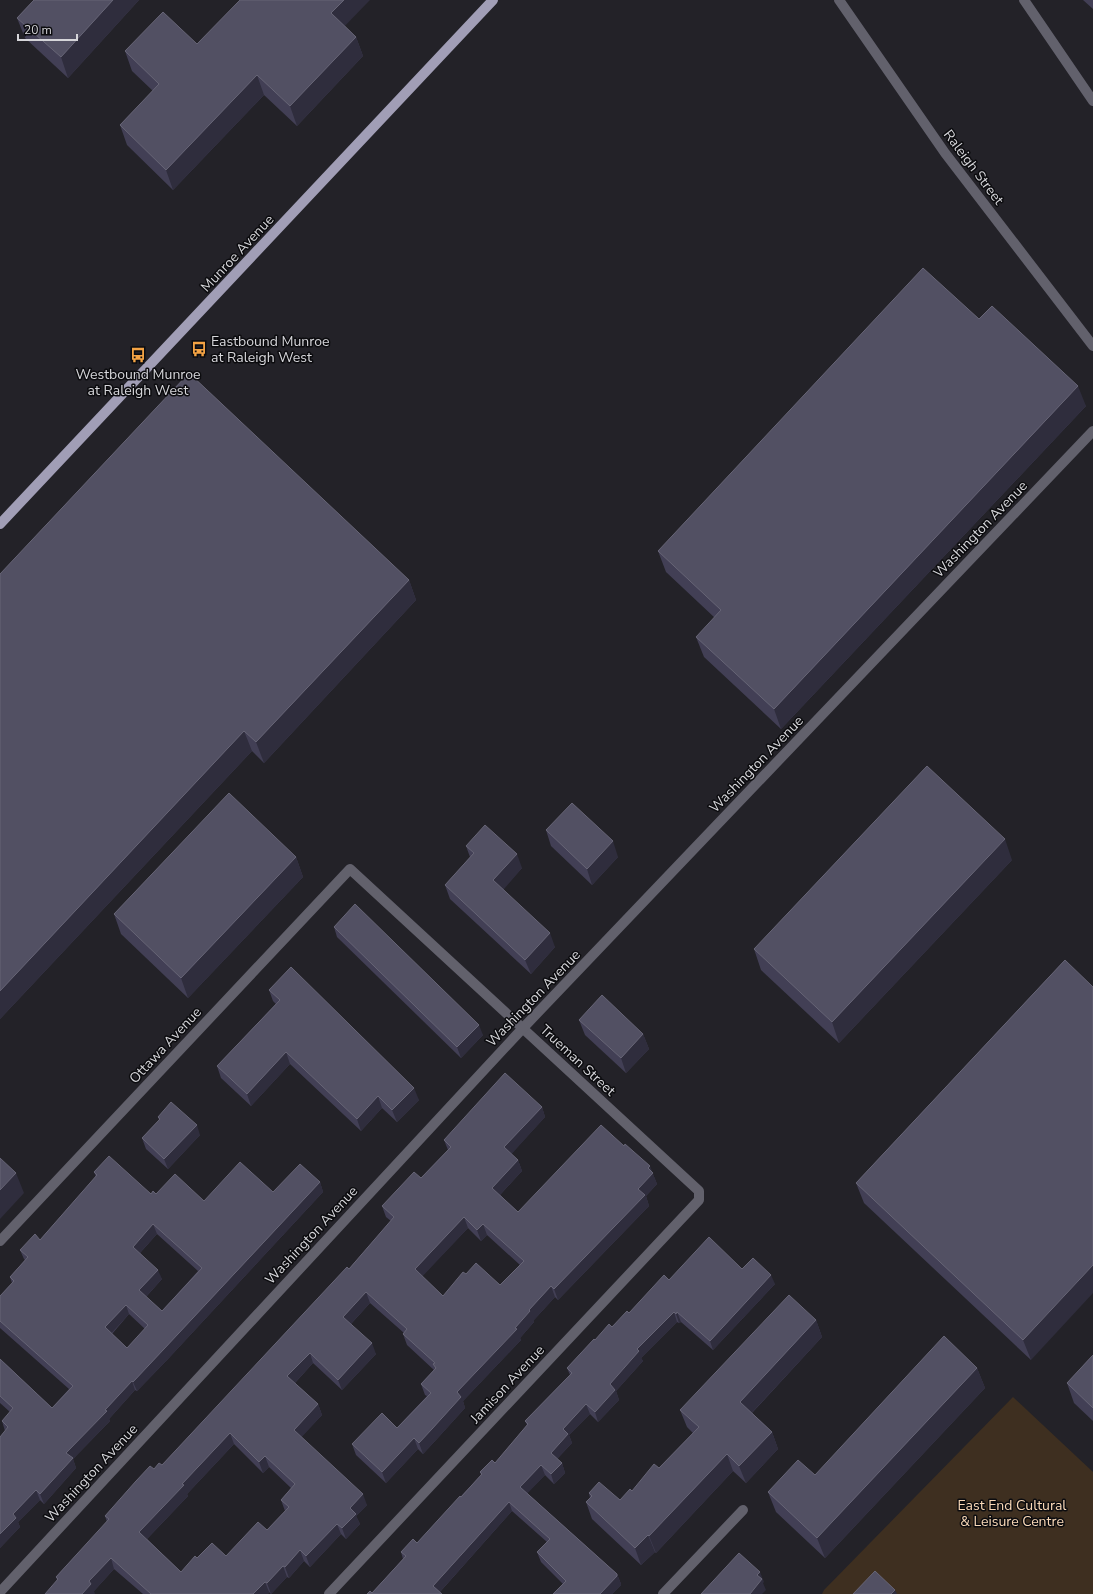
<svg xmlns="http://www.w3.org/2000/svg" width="1093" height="1594" font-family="'Nunito Sans',sans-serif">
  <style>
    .green { fill: #3e2f20 }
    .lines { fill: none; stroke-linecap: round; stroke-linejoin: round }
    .minor { stroke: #62616c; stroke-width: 10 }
    .major { stroke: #a19eb6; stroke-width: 10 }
    .wall { fill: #423f55; fill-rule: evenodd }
    .shaded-wall { fill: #2f2d3d }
    .building { fill: #525063; stroke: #676576; fill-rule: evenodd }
    .labels { text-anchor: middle; stroke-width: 3; stroke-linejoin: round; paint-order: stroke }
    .street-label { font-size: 14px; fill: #d6d6da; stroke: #0c0c0f }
    .poi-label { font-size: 14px; fill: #d6d6da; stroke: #0c0c0f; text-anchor: start }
    .park-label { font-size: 14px; fill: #fad9b8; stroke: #0c0c0f }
  </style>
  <rect width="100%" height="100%" fill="#232228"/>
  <polygon class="green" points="1013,1397 1093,1472 1093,1594 822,1594 824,1590"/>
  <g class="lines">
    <g class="minor">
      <polyline points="839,0 945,153 1093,346"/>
      <polyline points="1024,0 1093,101"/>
      <polyline points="0,1241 350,869 699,1191 699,1200 329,1594"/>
      <polyline points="0,1592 523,1028 1093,431"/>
      <polyline points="663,1594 743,1510"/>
    </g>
    <polyline class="major" points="0,524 493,0"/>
  </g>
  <g class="wall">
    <polygon points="34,0 139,0 68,78 25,38 17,18"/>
    <polygon points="1083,0 1093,0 1093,9"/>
    <polygon points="345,26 356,37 363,56 297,126 264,95 173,190 127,145 120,125 153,91 132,71 125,51 197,44"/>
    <polygon points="979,319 1086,406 781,729 704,657 696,637 715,618 666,572 658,551"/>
    <polygon points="0,574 409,580 416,600 264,763 252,751 0,1019"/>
    <polygon points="546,830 618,857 592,885 551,846"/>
    <polygon points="466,846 522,868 503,889 555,947 531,974 450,899 445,885 470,857"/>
    <polygon points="296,857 303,877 188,998 121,934 114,914"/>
    <polygon points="1012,860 839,1043 761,970 754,949"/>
    <polygon points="334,927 483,1035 461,1058 337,937"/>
    <polygon points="1065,960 1031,1360 864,1203 856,1183"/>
    <polygon points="269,990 419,1100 397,1122 382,1108 361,1131 290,1064 251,1106 221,1078 217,1066 276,1004 273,1001"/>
    <polygon points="579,1020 643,1034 649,1049 626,1073 585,1035"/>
    <path d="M 542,1107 L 545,1117 L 511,1154 L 518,1160 L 522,1171 L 500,1195 L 518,1212 L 652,1172 L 657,1184 L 646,1196 L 649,1206 L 558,1300 L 555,1297 L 533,1321 L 534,1322 L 520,1338 L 521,1340 L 463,1401 L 465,1408 L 436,1440 L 423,1454 L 418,1449 L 386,1483 L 356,1455 L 352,1444 L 397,1428 L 427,1396 L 425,1395 L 421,1384 L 434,1370 L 407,1345 L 403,1334 L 404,1333 L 370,1303 L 351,1324 L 376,1354 L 342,1390 L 313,1363 L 295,1383 L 318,1404 L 322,1415 L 301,1437 L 367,1505 L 356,1516 L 360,1524 L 346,1539 L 341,1534 L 310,1567 L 304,1561 L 289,1578 L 287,1577 L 271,1594 L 269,1592 L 268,1594 L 143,1594 L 114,1569 L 94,1591 L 57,1580 L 56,1577 L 107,1522 L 105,1516 L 154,1469 L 162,1465 L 349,1269 L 391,1221 L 386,1217 L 382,1206 L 421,1178 L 448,1150 L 444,1140 ZM 468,1228 L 481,1241 L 487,1235 L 520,1265 L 500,1285 L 466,1274 L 443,1296 L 422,1276 ZM 234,1444 L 263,1473 L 269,1467 L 291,1488 L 281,1500 L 285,1511 L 267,1530 L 226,1556 L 197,1558 L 181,1572 L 147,1539 L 188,1496 L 187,1494 Z"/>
    <polygon points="158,1117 200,1135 168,1169 146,1149 142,1138 159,1120"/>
    <path d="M 94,1172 L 151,1194 L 156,1194 L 204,1201 L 273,1192 L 320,1182 L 323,1192 L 168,1359 L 137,1391 L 135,1390 L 109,1419 L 110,1421 L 73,1459 L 76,1468 L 44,1504 L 40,1500 L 18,1522 L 20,1527 L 0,1548 L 0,1437 L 5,1431 L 2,1421 L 10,1412 L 0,1403 L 0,1359 L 52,1408 L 69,1389 L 0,1328 L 0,1296 L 12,1283 L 10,1277 L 25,1260 L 24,1259 L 20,1250 L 40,1240 L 96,1177 ZM 157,1234 L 198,1271 L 162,1311 L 146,1297 L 162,1279 L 140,1253 ZM 129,1314 L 145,1329 L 127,1348 L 112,1334 Z"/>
    <polygon points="742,1269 775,1284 713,1350 681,1322 679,1323 677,1322 641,1358 643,1361 616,1391 619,1400 598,1422 590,1414 569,1435 572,1443 557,1459 562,1463 565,1473 554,1484 545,1475 527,1493 617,1574 621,1584 621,1585 612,1594 553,1594 563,1584 541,1562 537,1552 547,1542 512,1511 440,1592 372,1593 403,1559 401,1552 417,1543 481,1475 480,1472 495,1463 527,1425 525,1421 570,1375 567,1368 595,1340 669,1280"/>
    <polygon points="816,1320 822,1337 752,1413 772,1432 778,1449 746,1483 733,1471 656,1553 655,1552 641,1565 592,1519 586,1502 590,1498 589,1493 620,1500 632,1491 659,1468 693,1433 687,1427 680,1410"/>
    <polygon points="1093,1355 1093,1421 1074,1403 1067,1383"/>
    <polygon points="977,1368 985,1388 825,1558 776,1512 768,1492 815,1475"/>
  </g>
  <g class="shaded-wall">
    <polygon points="113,0 139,0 68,78 61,57"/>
    <polygon points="344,0 370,0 338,33 331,13"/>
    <polygon points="356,37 363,56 297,126 290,106"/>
    <polygon points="257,75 264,95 173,190 166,170"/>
    <polygon points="1078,386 1086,406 781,729 774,709"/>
    <polygon points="409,580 416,600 264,763 256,742"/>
    <polygon points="244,731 252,751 0,1019 0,991"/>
    <polygon points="1005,839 1012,860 839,1043 832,1022"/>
    <polygon points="613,841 618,857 592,885 587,869"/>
    <polygon points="517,854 522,868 499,895 493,880"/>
    <polygon points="296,857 303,877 188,998 181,978"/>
    <polygon points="550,933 555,947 531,974 525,960"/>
    <polygon points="479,1025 483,1035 461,1058 457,1047"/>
    <polygon points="643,1034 649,1049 626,1073 621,1058"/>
    <polygon points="286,1052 290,1064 251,1106 247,1094"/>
    <polygon points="414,1088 419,1100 397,1122 392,1110"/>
    <polygon points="378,1096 382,1108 361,1131 357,1119"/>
    <polygon points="542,1107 545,1117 508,1158 504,1147"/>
    <polygon points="197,1125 200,1135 168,1169 164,1159"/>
    <polygon points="518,1160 522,1171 496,1199 492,1188"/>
    <polygon points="650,1166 657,1184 646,1196 649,1206 558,1300 554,1289 638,1189 648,1168"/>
    <polygon points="16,1173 24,1193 0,1219 0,1190"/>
    <polygon points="320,1182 323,1192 168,1359 137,1391 133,1382"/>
    <polygon points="464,1217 468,1228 419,1280 415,1269"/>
    <polygon points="153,1224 157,1234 137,1256 133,1247"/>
    <polygon points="483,1224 487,1235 481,1241 477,1230"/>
    <polygon points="1093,1265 1093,1293 1031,1360 1023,1340"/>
    <polygon points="158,1270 162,1279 143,1300 139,1290"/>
    <polygon points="771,1275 775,1284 713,1350 710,1341"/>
    <polygon points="551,1286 555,1297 533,1321 534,1322 520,1338 521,1340 463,1401 465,1408 436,1440 423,1454 419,1443 457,1392 515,1328 529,1310"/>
    <polygon points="366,1292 370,1303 347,1328 343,1317"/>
    <polygon points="126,1305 129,1314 108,1337 105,1327"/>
    <polygon points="674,1312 677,1322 641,1358 643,1361 616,1391 619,1400 598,1422 595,1412 610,1384 637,1349"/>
    <polygon points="677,1312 681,1322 679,1323 676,1314"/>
    <polygon points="816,1320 822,1337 746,1419 740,1402"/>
    <polygon points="372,1343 376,1354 342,1390 338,1380"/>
    <polygon points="310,1353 313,1363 291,1387 287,1376"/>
    <polygon points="977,1368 985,1388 825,1558 817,1538"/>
    <polygon points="132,1381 135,1390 109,1419 110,1421 73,1459 76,1468 44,1504 40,1494 66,1453"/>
    <polygon points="318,1404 322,1415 298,1441 294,1430"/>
    <polygon points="586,1404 590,1414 569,1435 572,1443 554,1462 551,1453 563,1429"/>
    <polygon points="772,1432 778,1449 746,1483 739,1466"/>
    <polygon points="230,1433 234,1444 187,1494 188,1496 143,1543 139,1532 182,1484"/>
    <polygon points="414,1438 418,1449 386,1483 382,1472"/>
    <polygon points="727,1454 733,1471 656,1553 649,1536"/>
    <polygon points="265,1456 269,1467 263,1473 259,1462"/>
    <polygon points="562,1463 565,1473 554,1484 551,1474"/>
    <polygon points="541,1465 545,1475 524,1497 520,1487"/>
    <polygon points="36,1490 40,1500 18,1522 20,1527 0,1548 0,1534 13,1514"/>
    <polygon points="363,1494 367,1505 356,1516 360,1524 346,1539 342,1528 350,1508"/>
    <polygon points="509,1502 512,1511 438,1594 433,1586"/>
    <polygon points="337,1524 341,1534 310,1567 306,1556"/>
    <polygon points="648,1535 655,1552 641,1565 635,1548"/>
    <polygon points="300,1550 304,1561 289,1578 285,1567"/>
    <polygon points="111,1558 114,1569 94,1591 95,1594 82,1594 89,1581"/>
    <polygon points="283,1566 287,1577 271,1594 267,1583"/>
    <polygon points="760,1572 764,1582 763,1583 766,1590 762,1594 750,1594 757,1575"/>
    <polygon points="617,1574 621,1584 621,1585 612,1594 600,1594"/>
    <polygon points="265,1582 269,1592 268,1594 253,1594"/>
    <polygon points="895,1590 897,1594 891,1594"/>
  </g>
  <g class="building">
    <polygon points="34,0 113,0 61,57 17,18"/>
    <polygon points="240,0 344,0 331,13 356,37 290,106 257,75 166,170 120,125 159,84 125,51 163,12 197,44"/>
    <polygon points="923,268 979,319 992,306 1078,386 774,709 696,637 721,610 658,551"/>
    <polygon points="189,373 409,580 256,742 244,731 0,991 0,574"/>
    <polygon points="927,766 1005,839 832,1022 754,949"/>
    <polygon points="229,793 296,857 181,978 114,914"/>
    <polygon points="572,803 613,841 587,869 546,830"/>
    <polygon points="485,825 517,854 493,880 550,933 525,960 445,885 474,853 466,846"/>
    <polygon points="355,904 479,1025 457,1047 334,927"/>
    <polygon points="1065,960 1093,987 1093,1265 1023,1340 856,1183"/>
    <polygon points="291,967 414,1088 392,1110 378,1096 357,1119 286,1052 247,1094 217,1066 280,1000 269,990"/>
    <polygon points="602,995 643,1034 621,1058 579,1020"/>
    <path d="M 505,1073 L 542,1107 L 504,1147 L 518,1160 L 492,1188 L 518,1212 L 601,1125 L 624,1146 L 625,1144 L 650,1166 L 648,1168 L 653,1173 L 638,1189 L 645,1195 L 554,1289 L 551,1286 L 529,1310 L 530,1311 L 515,1328 L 517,1329 L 457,1392 L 461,1397 L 432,1429 L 419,1443 L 414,1438 L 382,1472 L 352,1444 L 382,1413 L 397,1428 L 431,1393 L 421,1384 L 436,1368 L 433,1364 L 435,1363 L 403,1334 L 407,1329 L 366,1292 L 343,1317 L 372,1343 L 338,1380 L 310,1353 L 287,1376 L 318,1404 L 294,1430 L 363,1494 L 350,1508 L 356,1514 L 342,1528 L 337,1524 L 306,1556 L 300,1550 L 285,1567 L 283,1566 L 267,1583 L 265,1582 L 253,1594 L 151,1594 L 111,1558 L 89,1581 L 91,1584 L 82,1594 L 45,1594 L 58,1579 L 56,1577 L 109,1519 L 105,1516 L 136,1481 L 150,1466 L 154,1469 L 159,1463 L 162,1465 L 347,1267 L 349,1269 L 394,1217 L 382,1206 L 414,1172 L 421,1178 L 451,1147 L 444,1140 ZM 464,1217 L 477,1230 L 483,1224 L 524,1261 L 500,1285 L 476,1263 L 466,1274 L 463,1272 L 443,1296 L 415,1269 ZM 230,1433 L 259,1462 L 265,1456 L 295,1484 L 281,1500 L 289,1507 L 267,1530 L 258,1522 L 226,1556 L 212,1543 L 197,1558 L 195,1556 L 181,1572 L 139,1532 L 184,1485 L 182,1484 Z"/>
    <polygon points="171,1102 197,1125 164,1159 142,1138 160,1119 158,1117"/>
    <path d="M 109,1156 L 151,1194 L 153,1191 L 156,1194 L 175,1174 L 204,1201 L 240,1162 L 273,1192 L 300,1164 L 320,1182 L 164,1349 L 133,1382 L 132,1381 L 105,1410 L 107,1411 L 66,1453 L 73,1458 L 40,1494 L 36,1490 L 13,1514 L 16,1518 L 0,1534 L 0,1437 L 8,1427 L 2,1421 L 13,1408 L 0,1396 L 0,1359 L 52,1408 L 73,1386 L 0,1321 L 0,1296 L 14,1281 L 10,1277 L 28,1257 L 20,1250 L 35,1234 L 40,1240 L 97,1175 L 94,1172 ZM 153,1224 L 202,1268 L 162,1311 L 139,1290 L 158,1270 L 133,1247 ZM 126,1305 L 148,1325 L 127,1348 L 105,1327 Z"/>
    <polygon points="0,1158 16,1173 0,1190"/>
    <polygon points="709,1237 742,1269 753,1258 771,1275 710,1341 677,1312 676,1314 674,1312 637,1349 639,1351 610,1384 615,1390 595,1412 586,1404 563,1429 568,1434 551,1453 562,1463 551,1474 541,1465 520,1487 617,1574 617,1576 600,1594 553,1594 566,1581 537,1552 550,1539 509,1502 433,1586 442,1594 367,1594 370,1591 372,1593 406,1556 401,1552 413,1539 417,1543 460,1496 461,1497 482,1474 480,1472 492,1460 495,1463 528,1424 525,1421 572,1373 567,1368 594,1339 595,1340 609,1324 612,1327 627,1311 629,1313 664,1275 669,1280"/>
    <polygon points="789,1295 816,1320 740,1402 772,1432 739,1466 727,1454 649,1536 648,1535 635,1548 586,1502 592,1496 589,1493 599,1482 620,1500 630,1489 632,1491 654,1464 659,1468 699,1427 680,1410"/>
    <polygon points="944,1336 977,1368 817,1538 768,1492 798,1460 815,1475"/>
    <polygon points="1093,1355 1093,1408 1067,1383"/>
    <polygon points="739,1553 760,1572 757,1575 762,1579 750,1594 701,1594"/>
    <polygon points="875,1571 895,1590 891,1594 853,1594"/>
  </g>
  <defs>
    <g id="bus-bare" transform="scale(1.2)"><path d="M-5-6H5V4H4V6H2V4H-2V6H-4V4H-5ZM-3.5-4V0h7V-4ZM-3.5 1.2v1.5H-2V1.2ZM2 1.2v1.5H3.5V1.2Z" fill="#f4a344" stroke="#0c0c0f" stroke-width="2.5" paint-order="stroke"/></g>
  </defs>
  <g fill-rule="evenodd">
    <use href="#bus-bare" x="199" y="349"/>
    <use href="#bus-bare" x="138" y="355"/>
  </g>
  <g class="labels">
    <g class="street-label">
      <text transform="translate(974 167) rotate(53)" y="5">Raleigh Street</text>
      <text transform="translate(237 253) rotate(-47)" y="5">Munroe Avenue</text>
      <text transform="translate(980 529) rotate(-46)" y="5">Washington Avenue</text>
      <text transform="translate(756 764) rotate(-46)" y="5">Washington Avenue</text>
      <text transform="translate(533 998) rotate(-46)" y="5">Washington Avenue</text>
      <text transform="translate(165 1045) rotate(-47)" y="5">Ottawa Avenue</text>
      <text transform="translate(578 1060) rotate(43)" y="5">Trueman Street</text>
      <text transform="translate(311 1235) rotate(-47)" y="5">Washington Avenue</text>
      <text transform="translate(507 1384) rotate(-47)" y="5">Jamison Avenue</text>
      <text transform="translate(91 1473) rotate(-47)" y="5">Washington Avenue</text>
    </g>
    <g class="poi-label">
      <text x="211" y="346">Eastbound Munroe<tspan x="211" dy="16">at Raleigh West</tspan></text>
      <text x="138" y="379" text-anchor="middle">Westbound Munroe<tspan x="138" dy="16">at Raleigh West</tspan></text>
    </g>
    <g class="park-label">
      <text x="1012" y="1510">East End Cultural<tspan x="1012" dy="16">&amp; Leisure Centre</tspan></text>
    </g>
  </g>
  <path d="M18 34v6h59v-6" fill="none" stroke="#d6d6da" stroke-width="2"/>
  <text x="24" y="34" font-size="12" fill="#d6d6da" stroke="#0c0c0f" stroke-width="3" paint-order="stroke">20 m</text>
</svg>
